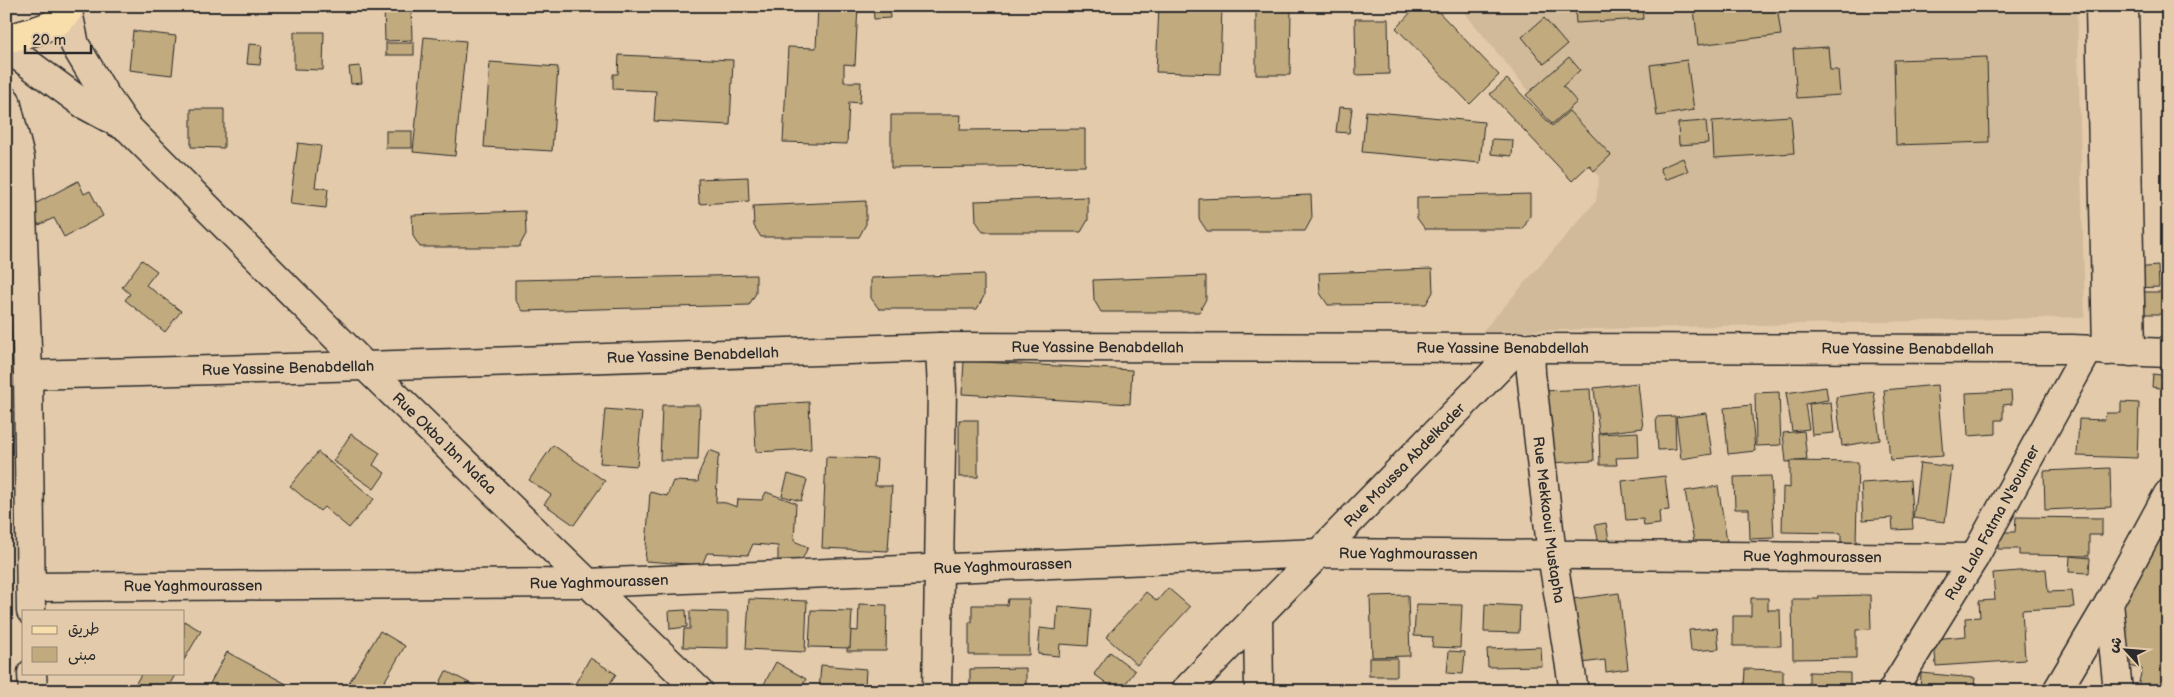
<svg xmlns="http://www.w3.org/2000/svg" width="2174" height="697" font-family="'Balsamiq Sans','Playpen Sans Arabic',sans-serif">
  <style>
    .built { fill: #d1ba99 }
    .building { fill: #c0aa7e; stroke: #2b2b2b }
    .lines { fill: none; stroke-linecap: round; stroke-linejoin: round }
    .minor-casing { stroke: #2b2b2b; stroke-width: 31 }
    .major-casing { stroke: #2b2b2b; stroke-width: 31 }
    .minor { stroke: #e3caab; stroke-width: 28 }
    .major { stroke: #f8deab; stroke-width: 28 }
    .labels { text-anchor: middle; stroke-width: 4.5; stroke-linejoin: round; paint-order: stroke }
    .street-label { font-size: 15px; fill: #2b2b2b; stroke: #e3caab }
  </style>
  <rect width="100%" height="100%" fill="#e3caab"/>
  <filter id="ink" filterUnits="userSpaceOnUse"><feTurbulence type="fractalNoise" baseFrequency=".02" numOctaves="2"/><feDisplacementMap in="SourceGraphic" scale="10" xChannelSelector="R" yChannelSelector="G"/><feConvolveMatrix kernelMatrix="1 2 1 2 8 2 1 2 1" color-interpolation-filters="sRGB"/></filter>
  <g filter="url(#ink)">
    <polygon class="built" points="1459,6 2077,6 2085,317 1482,332 1596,201 1599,177"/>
    <g class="building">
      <polygon points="384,6 411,6 412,40 385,41"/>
      <polygon points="818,6 858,6 855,65 844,64 844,82 861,82 860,103 849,102 847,144 783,142 788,47 816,48"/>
      <polygon points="873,6 889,6 890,18 874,19"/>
      <polygon points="1159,6 1222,6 1220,74 1156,72"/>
      <polygon points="1256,6 1291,6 1290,75 1256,75"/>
      <polygon points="1417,6 1433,6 1499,75 1470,104 1396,28"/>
      <polygon points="1575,6 1642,6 1643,19 1576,23"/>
      <polygon points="1718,6 1777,6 1781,35 1698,45 1694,9"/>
      <polygon points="1544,18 1567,45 1544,64 1522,37"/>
      <polygon points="1355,19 1388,19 1389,74 1356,75"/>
      <polygon points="133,31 176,36 172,75 129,70"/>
      <polygon points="294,32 324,32 323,70 294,69"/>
      <polygon points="424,37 466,41 455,156 413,152"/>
      <rect x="386" y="43" width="28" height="12"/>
      <polygon points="249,44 262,45 260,65 247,64"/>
      <polygon points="1828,47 1830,70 1838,70 1840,95 1797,98 1793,49"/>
      <polygon points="619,55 733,60 730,125 654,121 656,91 613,89 613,74 618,74"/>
      <polygon points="1569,57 1580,70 1563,86 1577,102 1552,124 1526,95"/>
      <polygon points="1987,57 1989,142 1896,145 1894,60"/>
      <polygon points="1687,60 1694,110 1657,116 1650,65"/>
      <polygon points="490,62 558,67 552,151 484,147"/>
      <polygon points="360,66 362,83 351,84 349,67"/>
      <polygon points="1507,79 1552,126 1569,111 1611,155 1594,171 1589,165 1572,181 1490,94"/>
      <polygon points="1339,107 1352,108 1349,133 1336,132"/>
      <polygon points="191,109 224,109 224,148 191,147"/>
      <polygon points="1366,111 1484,122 1480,163 1362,152"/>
      <polygon points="891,115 961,115 960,130 1085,129 1085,166 891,168"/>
      <polygon points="1791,116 1794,153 1714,158 1712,121"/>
      <polygon points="1706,121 1708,143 1679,145 1678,123"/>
      <rect x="386" y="131" width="26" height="17"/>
      <polygon points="1492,139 1513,140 1512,156 1491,154"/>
      <polygon points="298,143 321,146 315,187 328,189 326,208 290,204"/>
      <polygon points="1683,158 1688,171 1665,180 1660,168"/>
      <polygon points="748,177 749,201 699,204 698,179"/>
      <polygon points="78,181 84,194 90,191 103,216 64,237 54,218 39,225 29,207"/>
      <polygon points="1530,194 1530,216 1523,229 1425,229 1417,218 1417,197"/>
      <polygon points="1311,195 1312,218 1305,231 1207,231 1199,219 1199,199"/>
      <polygon points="1088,197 1088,220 1081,232 983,232 976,221 975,201"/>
      <polygon points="866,201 866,224 859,237 761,237 754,226 753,206"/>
      <polygon points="525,211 526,234 519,247 420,247 413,236 412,215"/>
      <polygon points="142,260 157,271 146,285 181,311 165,332 125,300 130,294 122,287"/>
      <polygon points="2158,266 2159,287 2136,288 2134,268"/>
      <polygon points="1432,269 1433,292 1426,304 1328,305 1320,293 1319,273"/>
      <polygon points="984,274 984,296 977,309 879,309 871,298 871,278"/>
      <polygon points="756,275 756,293 749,305 523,311 515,300 515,280"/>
      <polygon points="1206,276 1206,299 1199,312 1101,312 1094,300 1093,280"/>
      <polygon points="2136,292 2162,292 2162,314 2135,314"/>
      <polygon points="964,361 1132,370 1130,404 962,394"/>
      <polygon points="2153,374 2168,376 2168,389 2152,387"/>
      <polygon points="1638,383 1643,428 1599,433 1594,388"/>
      <polygon points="1937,385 1943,456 1890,460 1884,390"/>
      <polygon points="1826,387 1828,400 1805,404 1809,429 1792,431 1786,393"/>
      <polygon points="1590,389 1594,461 1547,463 1543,391"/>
      <polygon points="2011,391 2012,404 2003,405 2003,420 1996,420 1996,434 1968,436 1966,393"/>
      <polygon points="1779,392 1781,445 1756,446 1755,393"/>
      <polygon points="1874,392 1880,440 1842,446 1836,397"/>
      <polygon points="809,402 811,449 756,452 754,405"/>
      <polygon points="1831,402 1834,433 1812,435 1809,404"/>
      <polygon points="2121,402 2139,403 2137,458 2077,456 2079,419 2105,420 2106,413 2121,413"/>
      <polygon points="662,405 700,405 698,460 660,460"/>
      <polygon points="1751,405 1755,451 1728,454 1724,408"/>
      <polygon points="605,409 642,412 637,466 600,463"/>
      <polygon points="1706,413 1712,454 1681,459 1676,417"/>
      <polygon points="1675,416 1676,449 1658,450 1656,417"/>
      <rect x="959" y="420" width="19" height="57"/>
      <polygon points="1804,431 1807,460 1786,462 1783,433"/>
      <polygon points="1638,432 1639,457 1616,458 1617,465 1600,465 1599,434"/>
      <polygon points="351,434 380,453 373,465 385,473 374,489 333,461"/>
      <polygon points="553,445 605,481 574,525 544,504 551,495 529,480"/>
      <polygon points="709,450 720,454 718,459 716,502 726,503 737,507 738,499 762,500 766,492 796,503 794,541 808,547 801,562 778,561 778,546 753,544 748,555 707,553 702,565 645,561 650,492 667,496 673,481 698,482 699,473"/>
      <polygon points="318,452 374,499 349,528 324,507 320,511 290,486"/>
      <polygon points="826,457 877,459 875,486 892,486 888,551 822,548"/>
      <polygon points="1790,461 1858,462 1856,543 1841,542 1841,533 1782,532 1783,487 1790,488"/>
      <polygon points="1920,463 1952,467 1945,522 1913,518"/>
      <polygon points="2110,468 2111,507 2045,510 2044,471"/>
      <polygon points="788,474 807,480 801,501 782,496"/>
      <polygon points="1665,476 1669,510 1659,511 1660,524 1644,526 1643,519 1626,520 1622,481"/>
      <polygon points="1771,476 1774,538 1750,539 1749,509 1735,509 1734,477"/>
      <polygon points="1910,480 1913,529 1893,530 1892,518 1863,520 1861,483"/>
      <polygon points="1718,486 1727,541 1695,547 1685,491"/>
      <polygon points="2016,517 2102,518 2102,535 2089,535 2089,556 2019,555 2019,549 1998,549 1998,532 2015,532"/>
      <polygon points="1606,523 1610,546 1600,548 1595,525"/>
      <polygon points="2168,536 2168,691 2137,691 2142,669 2120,664 2118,612 2156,538"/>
      <polygon points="2070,556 2090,558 2089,573 2069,572"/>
      <polygon points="2046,569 2048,592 2072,591 2074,607 2022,610 2025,660 1936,666 1934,639 1966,636 1965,618 1980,617 1979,601 1995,600 1993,573"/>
      <polygon points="1168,588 1190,607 1137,665 1106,637 1146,592 1157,601"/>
      <polygon points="1619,593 1628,669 1606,672 1605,660 1574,664 1566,600"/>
      <polygon points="1408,595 1410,656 1372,657 1370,596"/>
      <polygon points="1870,595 1871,629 1856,630 1856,658 1793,659 1792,599 1819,599 1819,596"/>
      <polygon points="1751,598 1768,598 1768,610 1780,610 1781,646 1733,646 1733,616 1751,616"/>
      <polygon points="749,599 807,601 805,652 746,649"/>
      <polygon points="1008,599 1029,599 1029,655 969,655 969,622 972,622 972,605 1007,605"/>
      <polygon points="859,604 887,605 886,651 847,651 848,630 858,631"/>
      <polygon points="1416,604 1462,605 1460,648 1432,647 1433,637 1414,636"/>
      <polygon points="1485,604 1520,606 1519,633 1484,632"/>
      <polygon points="1058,606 1091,609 1088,646 1060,644 1059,656 1038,654 1040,628 1056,630"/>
      <polygon points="686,610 687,627 670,629 669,611"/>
      <polygon points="811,610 852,611 850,648 809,647"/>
      <polygon points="690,611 728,612 728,648 683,647 684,629 690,629"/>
      <polygon points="184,621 201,631 184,660"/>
      <polygon points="1717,628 1719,649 1691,651 1689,630"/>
      <polygon points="380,631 405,646 379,691 344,691"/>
      <polygon points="1541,647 1542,666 1488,667 1487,649"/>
      <polygon points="1449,651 1465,652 1463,674 1447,673"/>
      <polygon points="227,652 290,686 287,691 206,691"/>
      <polygon points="1110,652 1135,671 1120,691 1117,691 1094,674"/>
      <polygon points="590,658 616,674 605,691 571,691"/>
      <rect x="1369" y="658" width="28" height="18"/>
      <polygon points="776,662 806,679 800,691 777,691 764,684"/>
      <polygon points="821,665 866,669 865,686 881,687 881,691 819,691"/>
      <polygon points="1026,668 1026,691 970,691 970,669"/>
      <polygon points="1745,669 1783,670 1783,690 1744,688"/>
      <polygon points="446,671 485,691 436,691"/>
      <polygon points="1809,672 1850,673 1850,691 1809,691"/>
      <polygon points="142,673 176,673 166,691 131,691"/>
      <polygon points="1921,673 1975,678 1973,691 1920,691"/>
      <polygon points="1523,683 1523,691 1478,691 1478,687"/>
      <polygon points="1732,685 1732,691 1686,691 1686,686"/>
      <polygon points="1349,686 1350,691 1324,691 1324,688"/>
    </g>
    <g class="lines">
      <g class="minor-casing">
        <g id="minor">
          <polyline points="2100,6 2107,351"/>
          <polyline points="2124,6 2131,352"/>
          <path id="s1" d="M 68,12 L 75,45 L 103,92 L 128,128 L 365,366 L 699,691"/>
          <polyline points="6,47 85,105 122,125"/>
          <polyline points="6,101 20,158 28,375 31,611"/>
          <path id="s2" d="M 1530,347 L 1531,373 L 1552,555 L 1574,691"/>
          <path id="s3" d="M 28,375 L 365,366 L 940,347 L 2072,349 L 2168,353"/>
          <path id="s4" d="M 31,587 L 587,583 L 1319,553 L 1974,558"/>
          <polyline points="2109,603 2118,691"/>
          <polyline points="1258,615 1259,691"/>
          <polyline points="32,673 33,691"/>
          <polyline points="937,691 942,390 940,347"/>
          <path id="s5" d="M 1185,691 L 1519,347"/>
          <path id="s6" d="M 1892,691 L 1974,558 L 2088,350"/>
          <polyline points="2057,691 2109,603 2168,494"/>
        </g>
      </g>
      <g class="major-casing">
        <path id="major" d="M 6,39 C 23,34 66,27 69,6"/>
      </g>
      <use href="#minor" class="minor"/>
      <use href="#major" class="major"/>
    </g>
  </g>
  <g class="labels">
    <g class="street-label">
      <text dy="5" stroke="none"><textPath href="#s3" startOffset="1070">Rue Yassine Benabdellah</textPath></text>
      <text dy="5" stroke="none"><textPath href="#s3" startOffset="1475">Rue Yassine Benabdellah</textPath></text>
      <text dy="5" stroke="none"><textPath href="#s3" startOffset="1880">Rue Yassine Benabdellah</textPath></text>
      <text dy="5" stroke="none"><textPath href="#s3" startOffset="665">Rue Yassine Benabdellah</textPath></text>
      <text dy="5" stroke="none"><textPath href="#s3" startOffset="260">Rue Yassine Benabdellah</textPath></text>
      <text dy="5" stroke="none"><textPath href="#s1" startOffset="579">Rue Okba Ibn Nafaa</textPath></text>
      <text dy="5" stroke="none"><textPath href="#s5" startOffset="315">Rue Moussa Abdelkader</textPath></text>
      <text dy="5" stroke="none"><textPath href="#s2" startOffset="174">Rue Mekkaoui Mustapha</textPath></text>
      <text dy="5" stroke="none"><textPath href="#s6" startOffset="196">Rue Lala Fatma N'soumer</textPath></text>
      <text dy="5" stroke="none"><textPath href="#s4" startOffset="1378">Rue Yaghmourassen</textPath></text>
      <text dy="5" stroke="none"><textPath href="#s4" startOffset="1782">Rue Yaghmourassen</textPath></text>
      <text dy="5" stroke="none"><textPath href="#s4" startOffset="972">Rue Yaghmourassen</textPath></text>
      <text dy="5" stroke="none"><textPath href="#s4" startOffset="568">Rue Yaghmourassen</textPath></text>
      <text dy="5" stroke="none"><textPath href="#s4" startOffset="162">Rue Yaghmourassen</textPath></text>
    </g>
  </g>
  <rect width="2174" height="697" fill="none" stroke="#e3caab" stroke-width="25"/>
  <rect x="12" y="12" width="2149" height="672" fill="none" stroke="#2b2b2b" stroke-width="2" filter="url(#ink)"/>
  <rect x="22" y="610" width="162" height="65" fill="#e3caab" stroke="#998a78"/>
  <rect x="32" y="626" width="25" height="8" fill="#f8deab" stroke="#998a78"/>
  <text x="68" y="634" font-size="15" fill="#2b2b2b">طريق</text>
  <rect x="32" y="647" width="25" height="15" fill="#c0aa7e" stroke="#998a78"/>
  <text x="68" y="660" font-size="15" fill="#2b2b2b">مبنى</text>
  <g transform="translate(2126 650) rotate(296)" stroke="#e3caab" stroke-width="4" paint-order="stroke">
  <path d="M0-4L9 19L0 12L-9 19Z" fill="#2b2b2b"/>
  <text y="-8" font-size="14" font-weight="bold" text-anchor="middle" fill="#2b2b2b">ش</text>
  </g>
  <path d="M25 45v8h66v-8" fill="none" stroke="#2b2b2b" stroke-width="2.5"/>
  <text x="32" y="45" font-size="15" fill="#2b2b2b" stroke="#e3caab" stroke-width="4" paint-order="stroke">20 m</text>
</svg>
